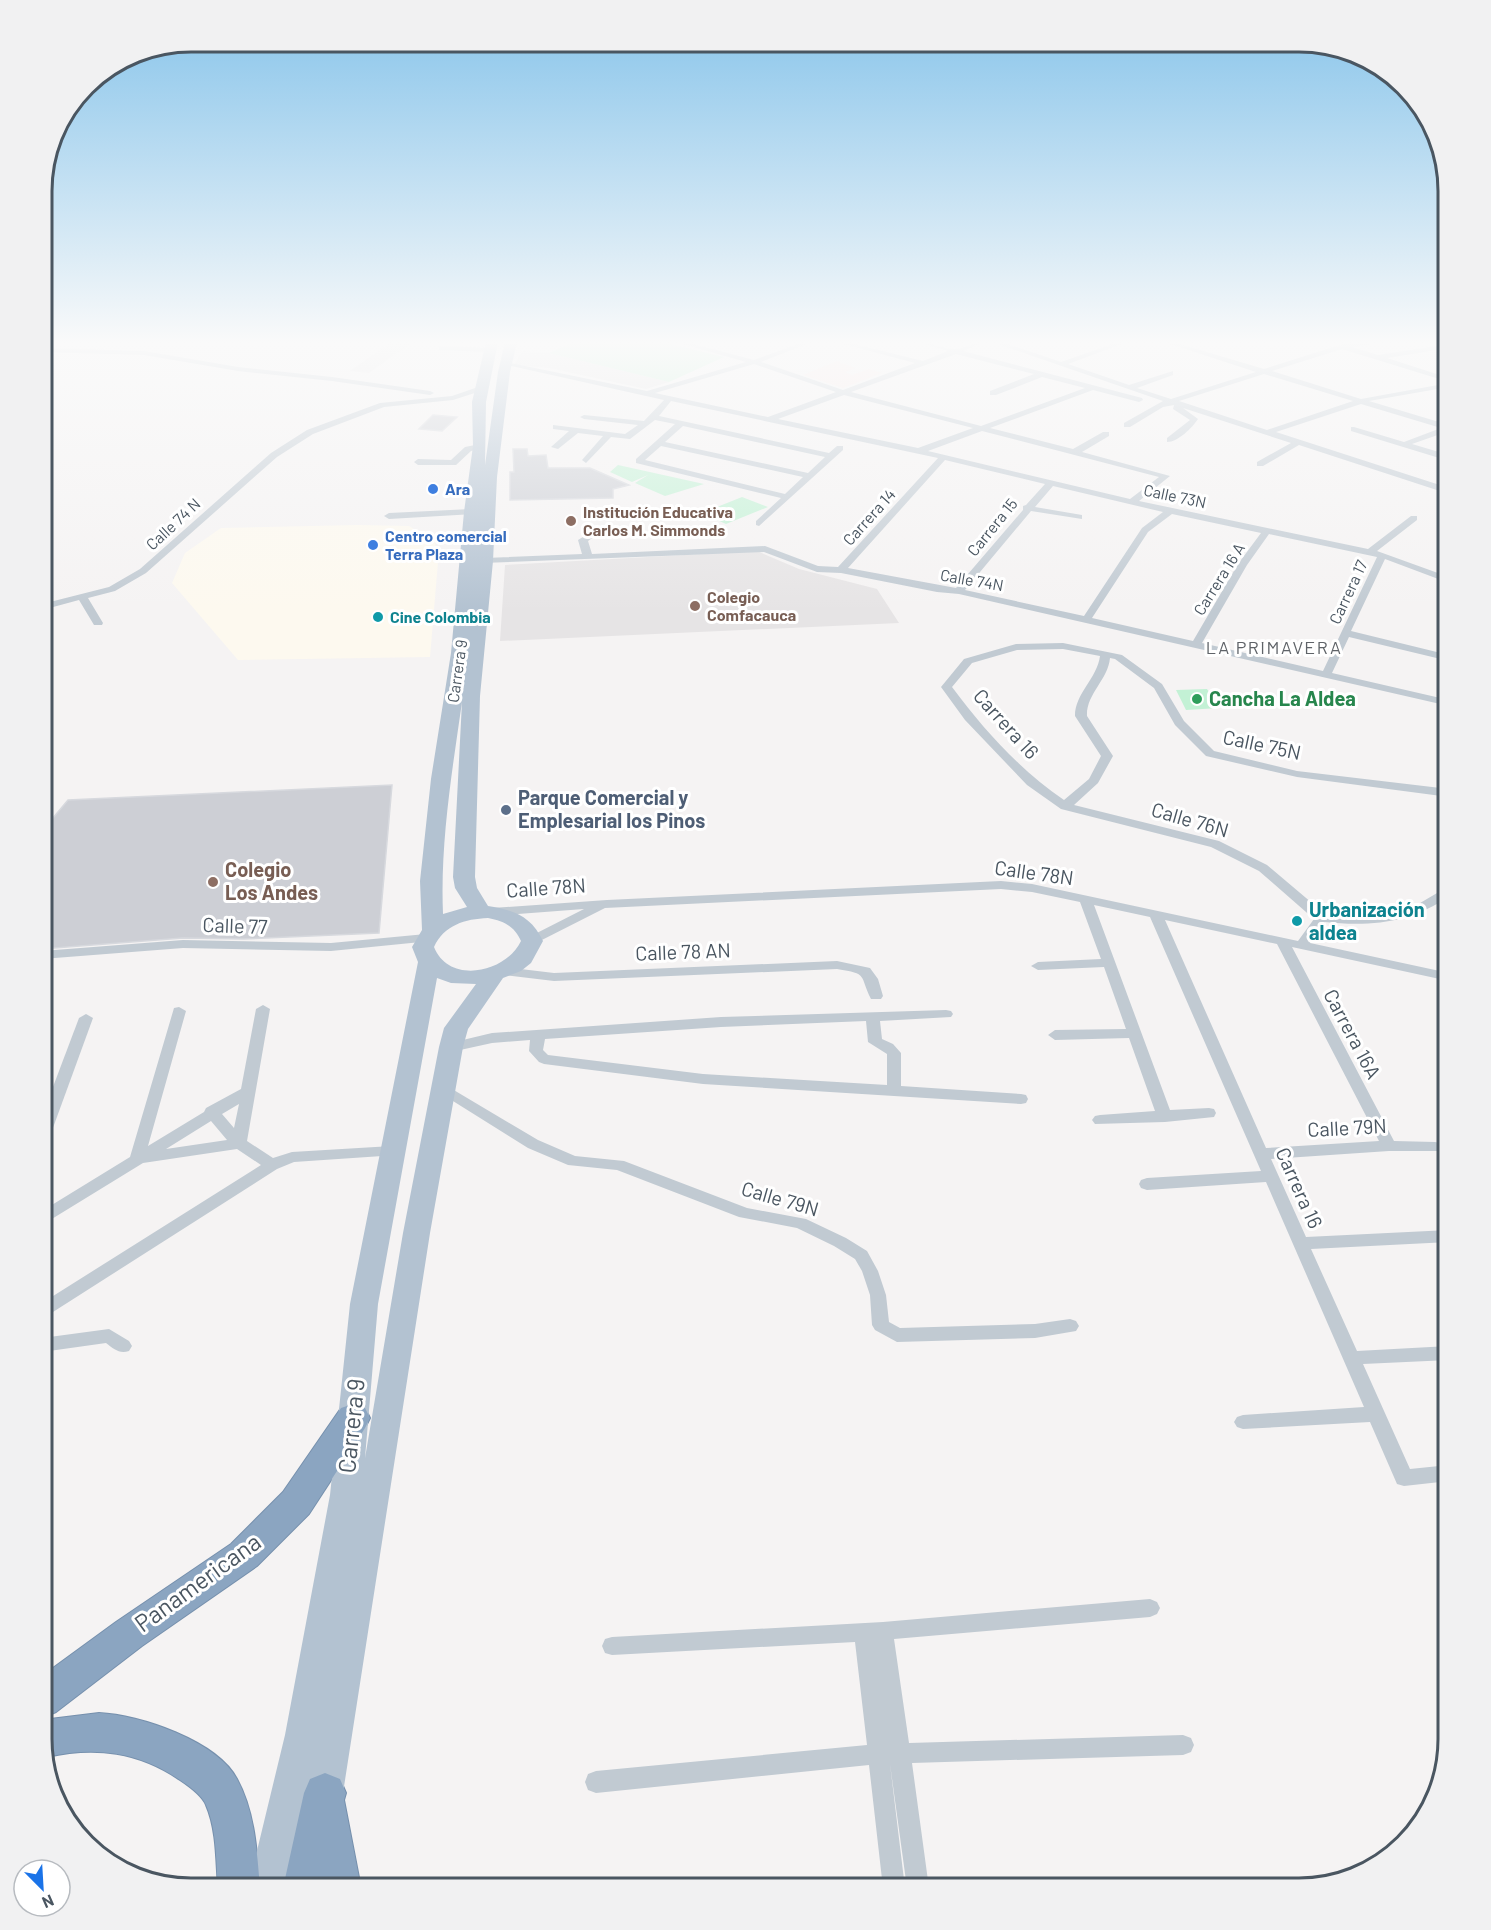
<svg xmlns="http://www.w3.org/2000/svg" width="1491" height="1930" font-family="Barlow,sans-serif">
  <style>
    .commercial { fill: #fdf9ef }
    .education { fill: #e6e4e5 }
    .medical { fill: #fce8e6 }
    .green { fill: #c3f1d5 }
    .building { fill: #cdcfd5; stroke: #d7d9de; stroke-width: 1.5 }
    .lines { fill: none; stroke-linecap: round; stroke-linejoin: round }
    .highway-casing { stroke: #7690ad; stroke-width: 2 }
    .street { fill: #c1cad2; fill-rule: evenodd }
    .primary { fill: #b3c2d1; fill-rule: evenodd }
    .highway { fill: #8ba5c1; fill-rule: evenodd }
    .shop-dot { fill: #3f7fe0; stroke: #fff; stroke-width: 2 }
    .education-dot { fill: #8d6e63; stroke: #fff; stroke-width: 2 }
    .culture-dot { fill: #0f9aa8; stroke: #fff; stroke-width: 2 }
    .leisure-dot { fill: #2e9e5b; stroke: #fff; stroke-width: 2 }
    .service-dot { fill: #5c6f8a; stroke: #fff; stroke-width: 2 }
    .labels { text-anchor: middle; stroke-width: 6; stroke-linejoin: round; paint-order: stroke }
    .far-shop-label { font-size: 16px; font-weight: bold; fill: #366cbe; stroke: #fff; text-anchor: start }
    .far-street-label { font-size: 16px; fill: #4a5661; stroke: #fff }
    .far-education-label { font-size: 16px; font-weight: bold; fill: #785e54; stroke: #fff; text-anchor: start }
    .far-culture-label { font-size: 16px; font-weight: bold; fill: #0d838f; stroke: #fff; text-anchor: start }
    .far-neighbourhood-label { font-size: 18px; letter-spacing: 1.5px; fill: #5f6368; stroke: #fff }
    .leisure-label { font-size: 20px; font-weight: bold; fill: #27864d; stroke: #fff; text-anchor: start }
    .street-label { font-size: 20px; fill: #4a5661; stroke: #fff }
    .service-label { font-size: 20px; font-weight: bold; fill: #4e5e75; stroke: #fff; text-anchor: start }
    .education-label { font-size: 20px; font-weight: bold; fill: #785e54; stroke: #fff; text-anchor: start }
    .culture-label { font-size: 20px; font-weight: bold; fill: #0d838f; stroke: #fff; text-anchor: start }
    .near-street-label { font-size: 24px; fill: #4a5661; stroke: #fff }
    .rim { fill: none; stroke: #4a5661; stroke-width: 3 }
  </style>
  <rect width="100%" height="100%" fill="#f5f3f3"/>
  <polygon class="commercial" points="358,525 409,526 435,542 438,562 430,657 238,660 172,583 185,553 221,528"/>
  <g class="education">
    <polygon points="391,342 412,342 369,373 350,371"/>
    <polygon points="522,351 549,353 669,382 646,389 549,368 514,365"/>
    <polygon points="757,551 799,569 877,589 899,623 500,641 505,565"/>
  </g>
  <polygon class="medical" points="837,361 856,368 845,372 852,375 869,369 882,373 843,388 803,375"/>
  <g class="green">
    <polygon points="573,342 662,342 724,357 669,382 549,353"/>
    <polygon points="618,465 704,484 665,496 635,483 648,475 632,482 610,472"/>
    <polygon points="742,497 768,507 726,524 702,513"/>
    <polygon points="1207,689 1219,708 1186,710 1176,690"/>
  </g>
  <g class="building">
    <polygon points="433,415 457,417 442,431 419,429"/>
    <polygon points="513,449 527,449 528,456 546,455 548,468 590,468 629,485 613,489 613,498 510,500 510,472 514,472"/>
    <polygon points="392,785 379,933 244,939 183,938 42,949 42,831 68,800"/>
  </g>
  <g class="lines">
    <g class="highway-casing">
      <g id="highway">
        <polygon points="353,1404 365,1408 370,1418 365,1428 309,1514 257,1566 142,1646 56,1712 42,1718 42,1676 116,1622 231,1544 283,1492 341,1408"/>
        <path d="M 99,1713 C 140,1715 217,1741 237,1779 C 255,1812 257,1852 260,1888 L 218,1888 C 216,1862 217,1830 206,1805 C 202,1795 189,1786 180,1780 C 139,1752 96,1746 47,1757 L 42,1739 L 42,1720 Z"/>
        <polygon points="325,1773 340,1779 346,1793 344,1800 361,1888 283,1888 304,1793 310,1779"/>
      </g>
    </g>
    <g class="street">
      <path d="M 676,342 L 686,342 L 754,360 L 803,342 L 812,342 L 761,362 L 843,390 L 915,363 L 836,342 L 846,342 L 923,361 L 948,351 L 918,342 C 930,342 944,350 956,349 C 966,348 974,342 984,342 L 963,351 L 1142,398 L 1143,400 L 1139,402 L 1093,390 L 990,428 L 1073,449 L 1103,432 L 1109,432 L 1109,436 L 1082,452 L 1170,476 L 1139,501 L 1368,549 L 1411,516 L 1417,516 L 1417,520 L 1377,551 L 1449,577 L 1449,583 L 1385,559 L 1351,631 L 1449,655 L 1449,661 L 1349,637 L 1332,673 L 1449,700 L 1449,706 L 959,594 L 937,592 L 841,573 L 817,572 L 764,552 L 482,563 L 482,559 L 485,558 L 582,554 L 578,540 L 596,529 L 601,532 L 588,541 L 592,554 L 765,546 L 818,566 L 838,567 L 938,458 L 671,401 L 659,416 L 829,453 L 837,446 L 843,446 L 843,450 L 759,526 L 756,525 L 756,521 L 781,498 L 636,463 L 636,459 L 675,424 L 655,420 L 630,439 L 611,437 L 586,463 L 582,460 L 603,436 L 578,433 L 558,449 L 551,447 L 569,431 L 553,429 L 553,425 L 625,434 L 638,425 L 584,419 L 580,417 L 584,415 L 644,421 L 664,400 L 502,364 L 506,362 L 647,391 L 746,362 ZM 956,354 L 1034,374 L 990,391 L 990,395 L 996,395 L 1042,377 L 1085,388 L 981,426 L 851,392 ZM 754,364 L 836,392 L 768,417 L 655,393 ZM 844,395 L 973,428 L 918,448 L 778,419 ZM 683,426 L 825,457 L 808,473 L 665,442 ZM 982,431 L 1159,477 L 1130,499 L 928,451 ZM 661,446 L 803,477 L 785,494 L 645,460 ZM 945,460 L 1045,484 L 1026,505 L 1023,506 L 1023,510 L 956,588 L 848,568 ZM 1053,486 L 1163,512 L 1142,528 L 1084,616 L 965,590 L 1031,511 L 1082,519 L 1082,515 L 1035,507 ZM 1172,514 L 1261,533 L 1238,564 L 1193,641 L 1092,618 L 1148,532 ZM 1269,534 L 1377,557 L 1323,671 L 1202,643 L 1247,565 Z"/>
      <path d="M 992,342 L 1002,342 L 1061,362 L 1118,342 L 1127,342 L 1068,364 L 1129,385 L 1173,371 L 1173,375 L 1137,388 L 1171,399 L 1256,372 L 1164,342 L 1173,342 L 1264,369 L 1343,344 L 1375,342 L 1372,344 L 1352,347 L 1378,355 L 1449,344 L 1449,348 L 1387,358 L 1449,378 L 1449,382 L 1342,349 L 1272,371 L 1361,399 L 1449,383 L 1449,387 L 1369,401 L 1449,425 L 1449,431 L 1412,444 L 1449,455 L 1449,461 L 1351,431 L 1351,427 L 1354,427 L 1404,442 L 1441,428 L 1361,404 L 1276,432 L 1449,488 L 1449,494 L 1299,445 L 1263,466 L 1257,466 L 1257,462 L 1291,443 L 1183,408 L 1198,419 C 1192,428 1178,442 1167,442 L 1167,438 L 1190,420 L 1173,409 L 1174,405 L 1163,407 L 1130,427 L 1124,427 L 1124,423 L 1163,401 ZM 1264,374 L 1353,401 L 1267,430 L 1179,401 Z"/>
      <polygon points="442,346 491,348 495,350 491,352 439,350 439,346"/>
      <polygon points="42,348 144,351 238,367 332,377 430,391 434,393 430,395 332,381 238,371 144,355 42,352"/>
      <polygon points="481,386 484,386 484,390 453,400 384,407 313,434 277,457 146,573 115,591 88,598 103,623 102,625 94,625 79,600 42,610 42,604 109,587 140,569 271,453 307,430 380,403 452,396"/>
      <polygon points="480,444 483,444 483,448 471,451 456,465 418,465 414,462 418,459 451,460 465,447"/>
      <polygon points="471,509 475,512 474,514 389,519 384,516 389,513"/>
      <path d="M 1063,643 L 1122,655 L 1162,684 L 1184,721 L 1214,751 L 1297,771 L 1449,789 L 1449,797 L 1297,777 L 1206,756 L 1175,725 L 1154,688 L 1115,659 L 1110,658 C 1108,680 1086,694 1087,716 L 1113,756 L 1098,783 L 1074,805 L 1219,841 L 1267,865 L 1325,914 L 1355,917 L 1388,914 L 1415,906 L 1449,886 L 1449,896 C 1412,923 1369,927 1325,922 L 1310,943 L 1449,973 L 1449,981 L 1292,947 L 1394,1141 L 1435,1142 L 1440,1143 L 1443,1147 L 1440,1151 L 1389,1151 L 1271,1159 L 1306,1237 L 1449,1230 L 1449,1242 L 1311,1249 L 1357,1351 L 1449,1346 L 1449,1360 L 1363,1364 L 1410,1469 L 1449,1465 L 1449,1481 L 1404,1486 L 1397,1484 L 1370,1422 L 1243,1429 L 1237,1427 L 1234,1422 L 1237,1417 L 1243,1415 L 1364,1407 L 1266,1182 L 1147,1190 L 1141,1188 L 1139,1184 L 1141,1180 L 1147,1178 L 1261,1171 L 1150,917 L 1094,905 L 1170,1110 L 1209,1108 L 1214,1109 L 1216,1113 L 1214,1117 L 1165,1122 L 1095,1124 L 1092,1120 L 1095,1116 L 1100,1115 L 1155,1111 L 1129,1038 L 1055,1040 L 1048,1035 L 1055,1030 L 1126,1029 L 1104,967 L 1038,970 L 1031,966 L 1038,962 L 1101,959 L 1080,902 L 1032,892 L 1001,889 L 605,908 L 532,945 L 525,941 L 527,938 L 584,909 L 492,916 L 486,912 L 492,908 L 607,900 L 1001,881 L 1032,884 L 1298,941 L 1314,919 L 1259,871 L 1211,847 L 1061,809 L 1027,785 L 965,720 L 941,687 L 964,659 L 1016,644 ZM 1063,649 L 1100,656 C 1097,679 1075,693 1075,716 L 1101,756 L 1089,779 L 1064,800 C 1020,770 984,730 952,687 L 972,663 L 1017,650 ZM 1165,920 L 1277,944 L 1379,1141 L 1266,1148 Z"/>
      <polygon points="426,934 431,935 433,938 431,941 331,951 183,948 42,959 42,951 183,940 331,943"/>
      <path d="M 837,961 L 870,968 L 878,979 L 883,996 L 881,999 L 871,999 C 859,975 869,974 837,969 L 554,981 L 504,975 L 497,971 L 504,967 L 554,973 Z"/>
      <path d="M 263,1005 L 270,1009 L 247,1141 L 273,1158 L 292,1152 L 392,1146 L 397,1147 L 400,1151 L 397,1155 L 294,1162 L 277,1169 L 42,1319 L 42,1303 L 261,1165 L 237,1149 L 143,1163 L 42,1225 L 42,1211 L 130,1157 L 174,1008 L 179,1007 L 186,1011 L 148,1146 L 204,1112 L 206,1108 L 241,1089 L 256,1009 ZM 239,1104 L 234,1128 L 222,1114 ZM 211,1121 L 227,1140 L 166,1149 Z"/>
      <path d="M 946,1010 L 951,1011 L 953,1014 L 951,1017 L 880,1021 L 882,1039 L 893,1044 L 901,1053 L 901,1086 L 1021,1094 L 1026,1095 L 1028,1099 L 1026,1103 L 1021,1104 L 703,1084 L 544,1064 L 539,1062 L 529,1051 L 530,1040 L 492,1043 L 451,1052 L 444,1047 L 446,1044 L 492,1033 L 721,1017 ZM 866,1021 L 868,1042 L 887,1054 L 887,1085 L 703,1074 L 548,1055 L 543,1050 L 545,1039 L 721,1027 Z"/>
      <polygon points="86,1014 93,1018 50,1136 47,1140 42,1141 42,1116 79,1018"/>
      <polygon points="442,1083 538,1140 575,1156 624,1161 747,1208 806,1219 846,1238 867,1251 878,1271 886,1295 889,1322 900,1328 1035,1324 1070,1319 1076,1321 1079,1326 1076,1331 1035,1338 897,1342 875,1330 872,1325 870,1295 862,1271 855,1259 834,1246 797,1228 739,1217 617,1170 568,1165 528,1148 437,1091 435,1088 437,1085"/>
      <path d="M 109,1329 L 129,1341 L 132,1346 L 129,1351 C 119,1354 114,1349 106,1343 L 42,1352 L 42,1338 Z"/>
      <polygon points="1150,1599 1157,1602 1160,1608 1157,1614 1150,1617 894,1639 909,1743 1183,1735 1191,1738 1194,1745 1191,1752 1183,1755 912,1763 929,1888 907,1888 890,1764 905,1888 883,1888 869,1765 596,1793 588,1790 585,1782 588,1774 596,1771 867,1745 855,1642 612,1655 605,1653 602,1646 605,1639 612,1637 883,1622"/>
    </g>
    <path class="primary" d="M 486,342 L 498,342 L 486,402 L 485,465 L 498,372 L 505,342 L 517,342 L 510,372 L 497,477 L 493,561 L 480,696 L 475,877 L 477,888 L 488,906 C 514,910 531,916 543,941 L 531,963 L 521,971 L 503,978 L 468,1029 L 463,1047 L 430,1233 L 343,1793 L 338,1806 L 325,1811 L 312,1806 L 307,1794 L 286,1888 L 248,1888 L 285,1735 L 330,1495 L 350,1304 L 418,962 L 412,947 L 422,930 L 420,881 L 431,779 L 451,653 L 464,512 L 473,446 L 472,402 ZM 462,702 L 453,877 L 455,888 L 467,907 L 443,914 C 440,843 452,772 462,702 ZM 488,918 C 504,921 514,926 521,941 C 506,973 449,985 434,947 C 444,925 465,919 488,918 ZM 437,978 L 451,983 L 476,984 L 444,1028 L 439,1047 L 403,1233 L 365,1458 L 378,1304 Z"/>
    <use href="#highway" class="highway"/>
  </g>
  <linearGradient id="sky" x2="0" y2="1"><stop stop-color="#85c3ea"/><stop offset="0.56" stop-color="#fafafa"/><stop offset="1" stop-color="#fafafa" stop-opacity="0"/></linearGradient>
  <rect width="1491" height="612" fill="url(#sky)"/>
  <g class="shop-dot">
    <circle cx="433" cy="489" r="6"/>
    <circle cx="373" cy="545" r="6"/>
  </g>
  <g class="education-dot">
    <circle cx="571" cy="521" r="6"/>
    <circle cx="695" cy="606" r="6"/>
    <circle cx="213" cy="882" r="6"/>
  </g>
  <g class="culture-dot">
    <circle cx="378" cy="617" r="6"/>
    <circle cx="1297" cy="921" r="6"/>
  </g>
  <circle class="leisure-dot" cx="1197" cy="699" r="6"/>
  <circle class="service-dot" cx="506" cy="810" r="6"/>
  <g class="labels">
    <g class="far-shop-label">
      <text x="445" y="495">Ara</text>
      <text x="385" y="542">Centro comercial<tspan x="385" dy="18">Terra Plaza</tspan></text>
    </g>
    <g class="far-street-label">
      <text transform="translate(1175 496) rotate(12)" y="6">Calle 73N</text>
      <text transform="translate(869 517) rotate(-48)" y="6">Carrera 14</text>
      <text transform="translate(173 524) rotate(-43)" y="6">Calle 74 N</text>
      <text transform="translate(992 527) rotate(-51)" y="6">Carrera 15</text>
      <text transform="translate(1219 579) rotate(-58)" y="6">Carrera 16 A</text>
      <text transform="translate(972 580) rotate(10)" y="6">Calle 74N</text>
      <text transform="translate(1348 592) rotate(-65)" y="6">Carrera 17</text>
      <text transform="translate(457 671) rotate(-82)" y="6">Carrera 9</text>
    </g>
    <g class="far-education-label">
      <text x="583" y="518">Institución Educativa<tspan x="583" dy="18">Carlos M. Simmonds</tspan></text>
      <text x="707" y="603">Colegio<tspan x="707" dy="18">Comfacauca</tspan></text>
    </g>
    <g class="far-culture-label">
      <text x="390" y="623">Cine Colombia</text>
    </g>
    <g class="far-neighbourhood-label">
      <text x="1274" y="654">LA PRIMAVERA</text>
    </g>
    <g class="leisure-label">
      <text x="1209" y="706">Cancha La Aldea</text>
    </g>
    <g class="street-label">
      <text transform="translate(1006 724) rotate(48)" y="7">Carrera 16</text>
      <text transform="translate(1262 745) rotate(12)" y="7">Calle 75N</text>
      <text transform="translate(1190 820) rotate(16)" y="7">Calle 76N</text>
      <text transform="translate(1034 873) rotate(8)" y="7">Calle 78N</text>
      <text transform="translate(546 888) rotate(-4)" y="7">Calle 78N</text>
      <text transform="translate(235 926) rotate(2)" y="7">Calle 77</text>
      <text transform="translate(683 952) rotate(-2)" y="7">Calle 78 AN</text>
      <text transform="translate(1352 1034) rotate(62)" y="7">Carrera 16A</text>
      <text transform="translate(1347 1128) rotate(-3)" y="7">Calle 79N</text>
      <text transform="translate(1299 1188) rotate(66)" y="7">Carrera 16</text>
      <text transform="translate(780 1199) rotate(16)" y="7">Calle 79N</text>
    </g>
    <g class="service-label">
      <text x="518" y="805">Parque Comercial y<tspan x="518" dy="23">Emplesarial los Pinos</tspan></text>
    </g>
    <g class="education-label">
      <text x="225" y="877">Colegio<tspan x="225" dy="23">Los Andes</tspan></text>
    </g>
    <g class="culture-label">
      <text x="1309" y="917">Urbanización<tspan x="1309" dy="23">aldea</tspan></text>
    </g>
    <g class="near-street-label">
      <text transform="translate(352 1426) rotate(-84)" y="8">Carrera 9</text>
      <text transform="translate(198 1583) rotate(-36)" y="8">Panamericana</text>
    </g>
  </g>
  <path d="M0 0H1491V1930H0ZM191 52H1299A139 139 0 0 1 1438 191V1739A139 139 0 0 1 1299 1878H191A139 139 0 0 1 52 1739V191A139 139 0 0 1 191 52Z" fill="#f1f1f2" fill-rule="evenodd"/>
  <path class="rim" d="M191 52H1299A139 139 0 0 1 1438 191V1739A139 139 0 0 1 1299 1878H191A139 139 0 0 1 52 1739V191A139 139 0 0 1 191 52Z"/>
  <g transform="translate(42 1888) rotate(156)"><circle r="28" fill="#ffffff" stroke="#b7bbc0" stroke-width="1.5"/>
  <path d="M0-4.5L10 22L0 15L-10 22Z" fill="#1a73e8"/>
  <text y="-9" font-size="16" font-weight="bold" text-anchor="middle" fill="#4a5661">N</text>
  </g>
</svg>
